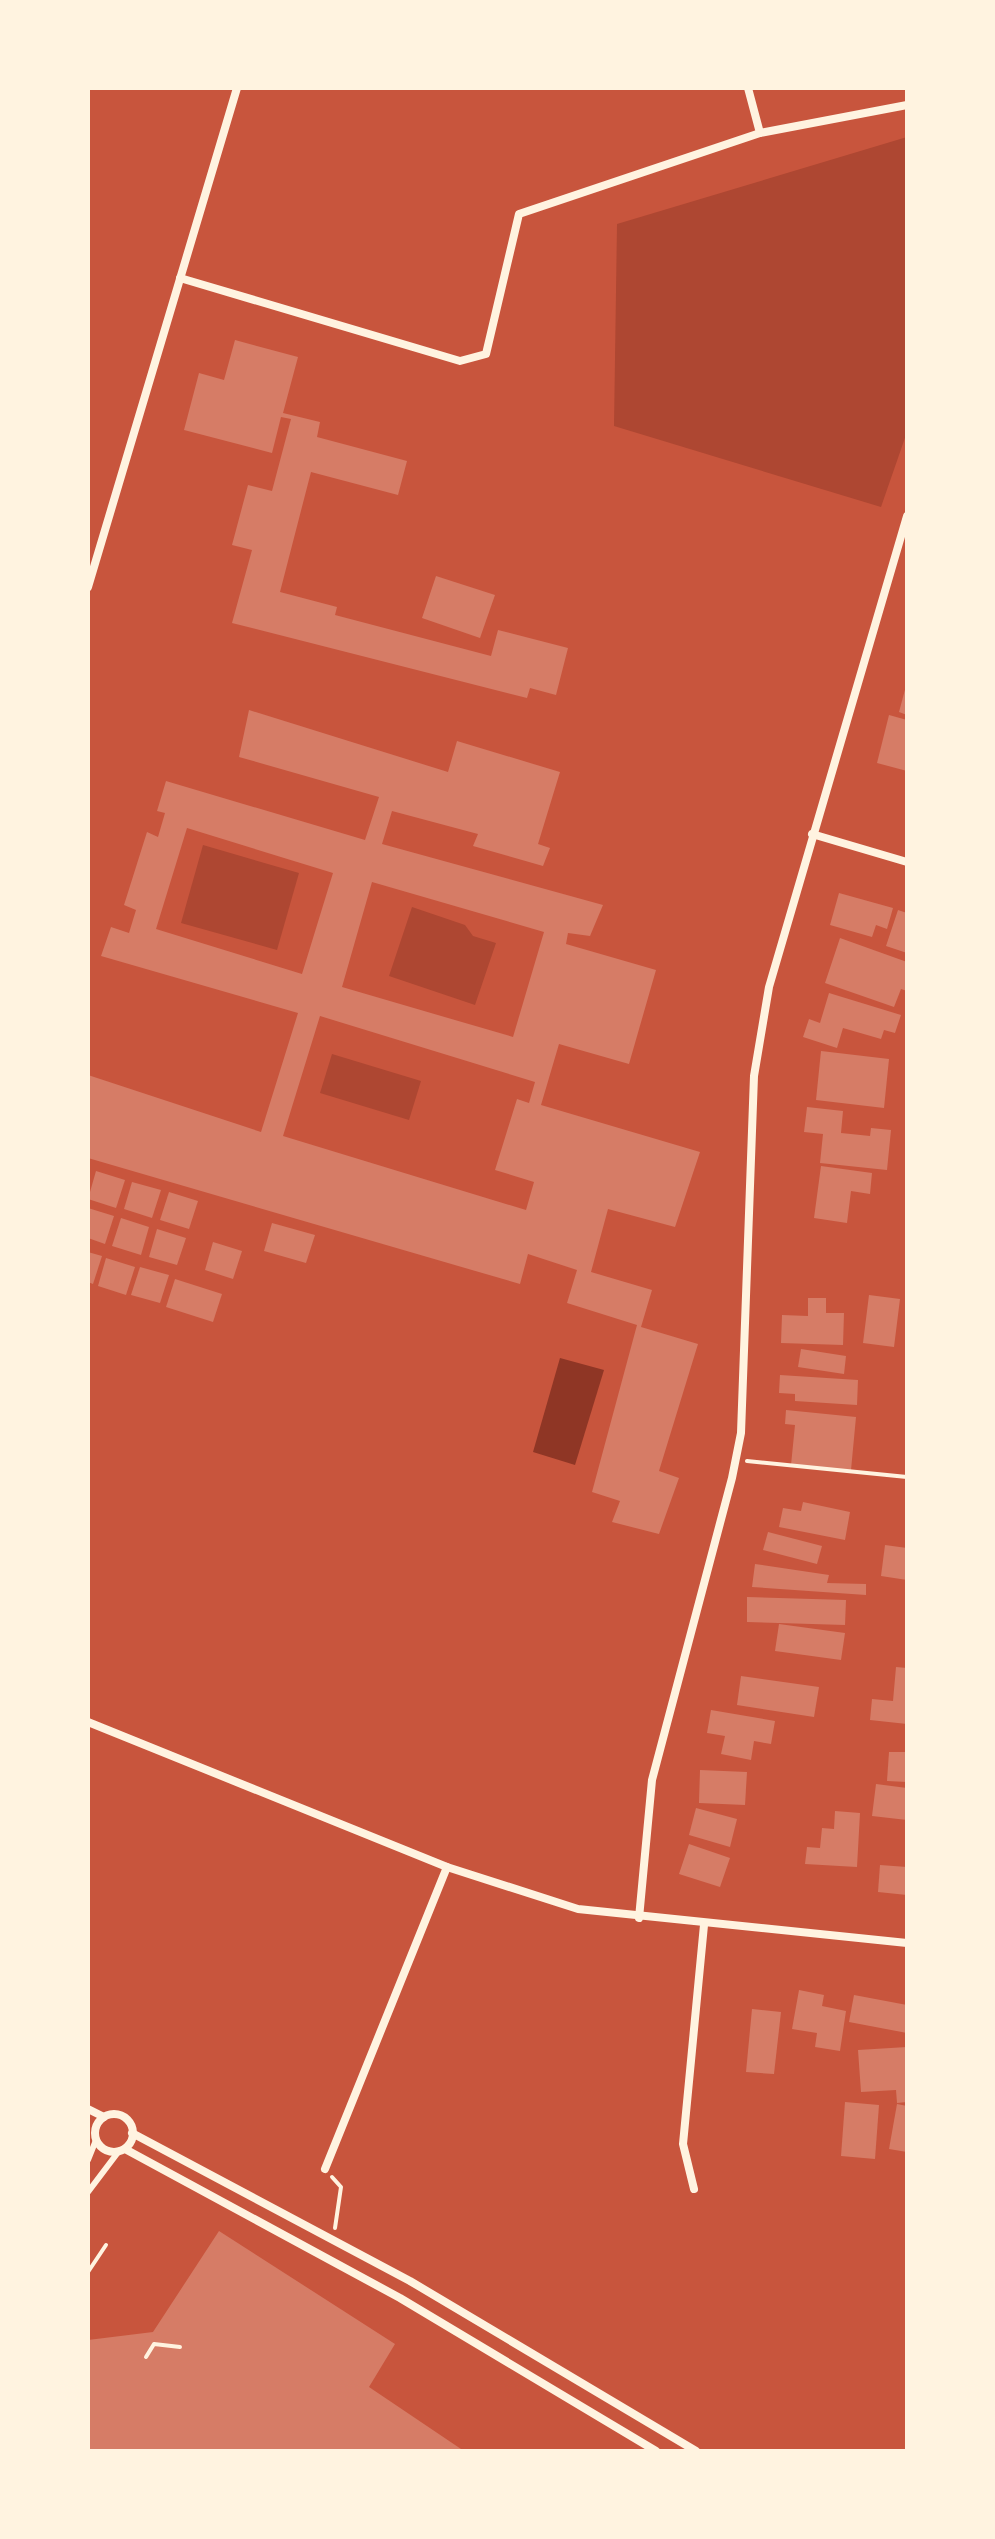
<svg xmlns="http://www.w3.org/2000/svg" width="995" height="2539" font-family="Lato,sans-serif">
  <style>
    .green { fill: #ae4732 }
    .water { fill: #8f3625 }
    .building { fill: #d67c66; fill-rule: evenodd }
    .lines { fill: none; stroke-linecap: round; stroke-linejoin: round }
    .path { stroke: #fff3e0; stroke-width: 4 }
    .service { stroke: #fff3e0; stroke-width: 6 }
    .minor { stroke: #fff3e0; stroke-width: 8 }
  </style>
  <rect width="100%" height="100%" fill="#c8553d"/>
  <g class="green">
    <polygon points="907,137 907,432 881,507 614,426 617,224"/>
    <polygon points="203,845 299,873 277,950 181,923"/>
    <polygon points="412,907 465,925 473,936 496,943 475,1005 389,976"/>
    <polygon points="332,1054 421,1081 409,1120 320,1093"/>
  </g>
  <polygon class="water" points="560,1358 604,1370 575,1465 533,1452"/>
  <g class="building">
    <polygon points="235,340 298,357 283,413 320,422 317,437 407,461 398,495 311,472 280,592 337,607 335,615 491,656 498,630 568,648 556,695 530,688 527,698 232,623 252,550 232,545 248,485 272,491 291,419 281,417 272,453 184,430 199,373 224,380"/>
    <polygon points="436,576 495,595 480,638 422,618"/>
    <polygon points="906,686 907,686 907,715 899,712"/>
    <path d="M 249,710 L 448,772 L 457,741 L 560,772 L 538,844 L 550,848 L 543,866 L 473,846 L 478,834 L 392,811 L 382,844 L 603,905 L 590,936 L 568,933 L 566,944 L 656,970 L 629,1064 L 559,1044 L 541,1105 L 700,1152 L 675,1227 L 608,1209 L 591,1272 L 652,1290 L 641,1327 L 698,1344 L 659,1471 L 679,1478 L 659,1534 L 612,1522 L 620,1501 L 592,1492 L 637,1325 L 567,1303 L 577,1270 L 528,1254 L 520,1284 L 88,1158 L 88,1075 L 261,1132 L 298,1013 L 101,956 L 111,927 L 129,933 L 136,910 L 124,905 L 147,832 L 158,837 L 165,813 L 157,811 L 166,781 L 365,840 L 379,797 L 239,757 ZM 187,828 L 333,873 L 302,974 L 156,929 ZM 372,882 L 544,932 L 513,1037 L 342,987 ZM 320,1016 L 535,1082 L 529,1103 L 517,1099 L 495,1170 L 534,1182 L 526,1210 L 283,1136 Z"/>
    <polygon points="889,715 907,720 907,771 877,763"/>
    <polygon points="839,893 893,908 887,929 876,925 872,937 830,925"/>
    <polygon points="898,910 907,913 907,953 886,946"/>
    <polygon points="840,938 907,962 907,991 901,989 894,1007 825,983"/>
    <polygon points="829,993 901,1015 895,1033 884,1030 881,1039 843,1028 837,1048 803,1037 809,1019 820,1023"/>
    <polygon points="821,1051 889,1059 884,1108 816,1100"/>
    <polygon points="807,1107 843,1111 841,1133 870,1136 871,1128 891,1130 887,1170 820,1163 823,1134 804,1132"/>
    <polygon points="821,1166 872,1173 870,1194 851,1191 847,1223 814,1218"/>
    <polygon points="96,1171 125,1180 116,1208 88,1199"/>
    <polygon points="132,1182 161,1190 152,1218 124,1209"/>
    <polygon points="169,1192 198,1201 189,1229 160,1220"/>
    <polygon points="88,1208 114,1216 105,1244 88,1238"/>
    <polygon points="121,1218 149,1227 141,1255 112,1246"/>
    <polygon points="272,1223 315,1235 306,1263 264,1251"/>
    <polygon points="157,1229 186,1238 177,1265 149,1257"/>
    <polygon points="213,1242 242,1251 233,1279 205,1270"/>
    <polygon points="88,1252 102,1256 93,1284 88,1282"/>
    <polygon points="106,1258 135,1267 126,1295 98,1286"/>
    <polygon points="140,1267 169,1275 160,1303 131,1295"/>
    <polygon points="175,1279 222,1294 213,1322 166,1307"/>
    <polygon points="869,1295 900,1299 894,1347 863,1343"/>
    <polygon points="808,1298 826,1298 826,1313 844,1313 843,1345 781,1343 782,1315 808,1316"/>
    <polygon points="801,1349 846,1356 844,1374 798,1367"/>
    <polygon points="780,1375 858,1380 857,1405 795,1401 795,1394 779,1393"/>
    <polygon points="786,1410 856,1417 851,1470 791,1465 795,1425 785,1424"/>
    <polygon points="803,1502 850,1512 845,1540 779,1527 783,1508 801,1511"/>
    <polygon points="768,1532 822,1546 817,1564 763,1550"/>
    <polygon points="885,1545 907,1548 907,1580 881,1576"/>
    <polygon points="755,1564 829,1575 827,1583 866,1584 866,1595 752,1587"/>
    <polygon points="747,1597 846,1600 845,1625 747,1622"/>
    <polygon points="779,1624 845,1633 841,1660 775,1651"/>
    <polygon points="896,1667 907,1668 907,1724 870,1720 872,1699 893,1701"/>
    <polygon points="741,1676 819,1687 814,1717 737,1705"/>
    <polygon points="711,1710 775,1721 771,1744 754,1741 751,1760 721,1754 725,1736 707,1733"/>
    <polygon points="889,1752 907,1752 907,1782 887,1781"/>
    <polygon points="700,1770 747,1772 745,1805 699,1803"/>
    <polygon points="876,1784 907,1788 907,1820 872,1816"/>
    <polygon points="696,1808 737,1819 730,1847 689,1835"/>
    <polygon points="835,1811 860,1813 857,1867 805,1864 807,1847 820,1848 822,1828 834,1829"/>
    <polygon points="689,1844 730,1858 720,1887 679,1874"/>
    <polygon points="880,1865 907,1867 907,1895 878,1892"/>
    <polygon points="799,1990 824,1995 822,2006 846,2011 840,2051 815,2047 817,2033 792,2029"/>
    <polygon points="854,1995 907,2005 907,2033 849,2022"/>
    <polygon points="752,2009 781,2012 774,2074 746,2072"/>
    <polygon points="907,2047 907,2102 897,2103 896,2090 861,2092 858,2050"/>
    <polygon points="845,2102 879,2105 875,2159 841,2156"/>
    <polygon points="897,2104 907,2106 907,2152 889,2149"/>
    <polygon points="219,2231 395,2344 369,2387 464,2451 88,2451 88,2340 153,2332"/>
  </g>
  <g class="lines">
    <g class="path">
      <polyline points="747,1461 907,1477"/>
      <polyline points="332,2177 341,2187 335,2228"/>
      <polyline points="88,2272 106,2245"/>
      <polyline points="146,2357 154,2344 180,2347"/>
    </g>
    <g class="service">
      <polyline points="88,2160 96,2140"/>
      <polyline points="88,2192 119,2151"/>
    </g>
    <g class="minor">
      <polyline points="748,88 760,133"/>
      <polyline points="180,278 460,361 486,354 519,214 760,133 907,105"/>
      <polyline points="88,587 237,88"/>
      <polyline points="812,834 907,862"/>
      <polyline points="88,1722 447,1867 578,1909 907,1943"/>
      <polyline points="639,1918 652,1780 732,1478 741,1433 754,1076 769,987 907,516"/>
      <polyline points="88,2109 104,2117"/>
      <circle cx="114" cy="2133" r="19"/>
      <polyline points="132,2133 410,2281 696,2451"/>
      <polyline points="125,2149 400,2298 656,2451"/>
      <polyline points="325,2169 447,1867"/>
      <polyline points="694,2189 683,2144 704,1925"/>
    </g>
  </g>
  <rect width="995" height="2539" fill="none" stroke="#fff3e0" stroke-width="180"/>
</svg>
